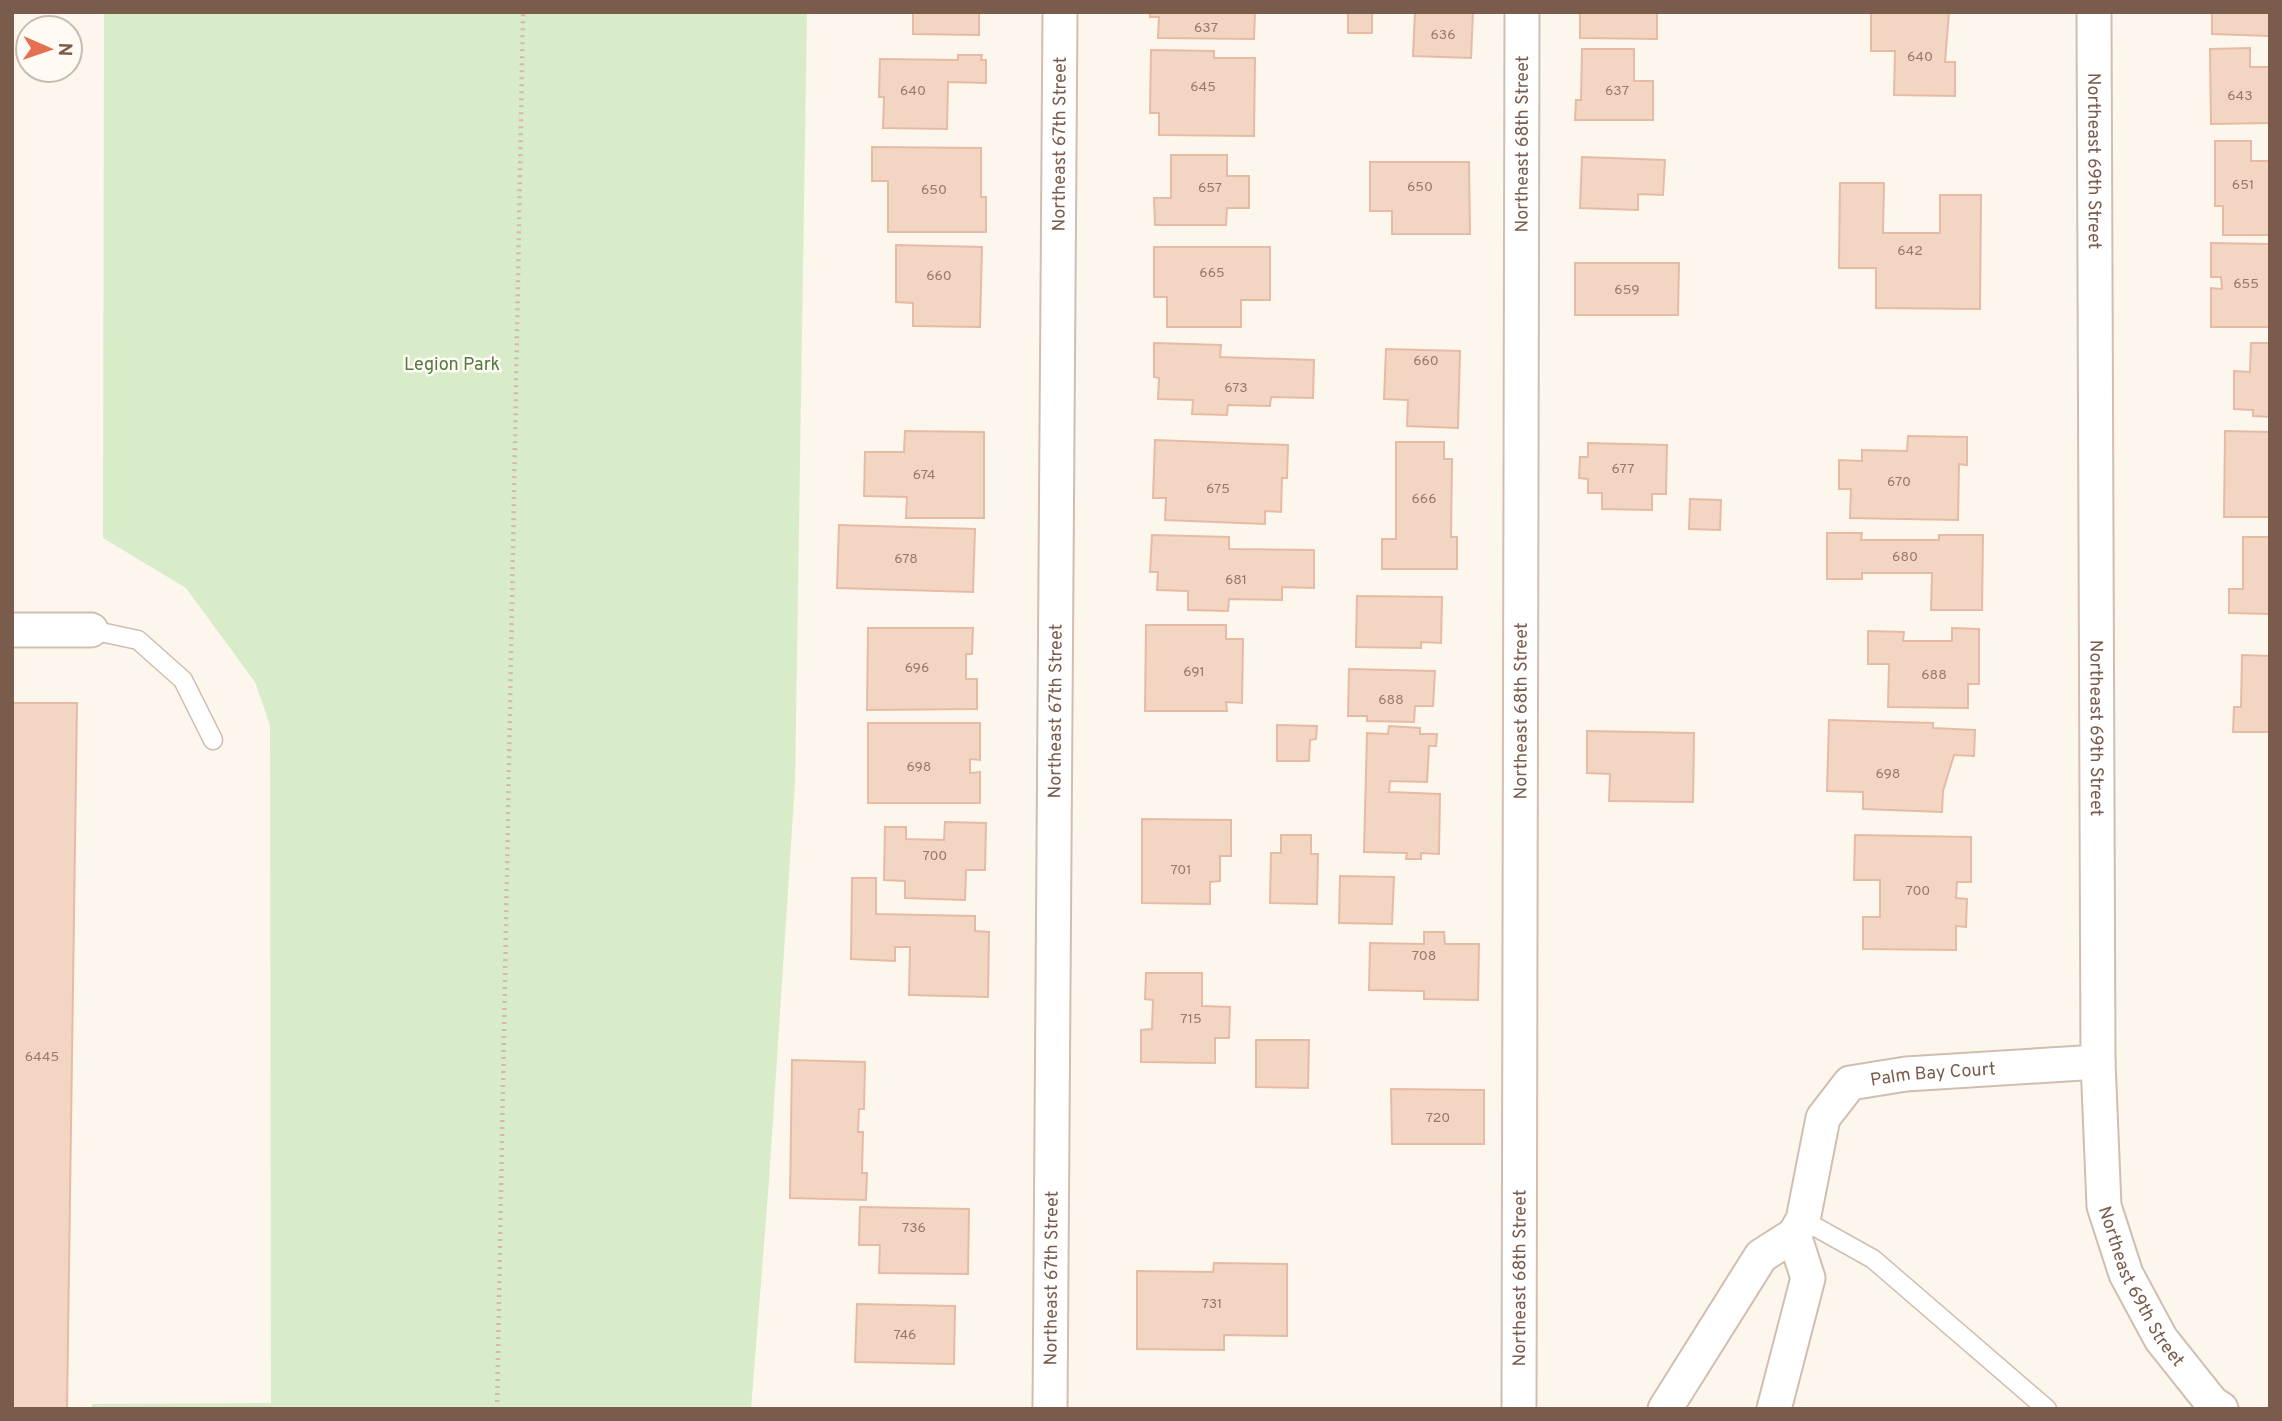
<svg xmlns="http://www.w3.org/2000/svg" width="2282" height="1421" font-family="Overpass,sans-serif">
  <style>
    .green { fill: #d8ecc9 }
    .building { fill: #f3d5c3; stroke: #e6bba3; stroke-width: 2 }
    .lines { fill: none; stroke-linecap: round; stroke-linejoin: round }
    .lane-casing { stroke: #d1beb0; stroke-width: 21 }
    .street-casing { stroke: #d1beb0; stroke-width: 37 }
    .path { stroke: #d9b8a5; stroke-width: 4.5; stroke-dasharray: 2 5; stroke-linecap: butt }
    .lane { stroke: #fff; stroke-width: 18 }
    .street { stroke: #fff; stroke-width: 33 }
    .labels { text-anchor: middle; stroke-width: 5; stroke-linejoin: round; paint-order: stroke }
    .number-label { font-size: 14px; fill: #987a6a }
    .street-label { font-size: 18px; fill: #7a5c4d; stroke: #fffaf3 }
    .park-label { font-size: 18px; fill: #537a41; stroke: #fffaf3 }
  </style>
  <rect width="100%" height="100%" fill="#fdf6ec"/>
  <polygon class="green" points="104,12 807,12 795,783 769,1181 751,1409 92,1409 92,1404 271,1403 270,725 255,682 186,588 103,538"/>
  <g class="building">
    <polygon points="913,12 979,12 979,35 913,34"/>
    <polygon points="1150,12 1255,12 1254,39 1158,38 1159,17 1150,17"/>
    <rect x="1348" y="12" width="24" height="21"/>
    <polygon points="1415,12 1473,12 1471,58 1413,56"/>
    <polygon points="1580,12 1657,12 1657,39 1580,38"/>
    <polygon points="1871,12 1949,12 1945,62 1955,62 1955,96 1894,95 1895,51 1871,51"/>
    <polygon points="2212,12 2270,12 2270,36 2212,34"/>
    <polygon points="2250,48 2250,67 2270,67 2270,123 2211,124 2210,49"/>
    <polygon points="1582,49 1634,49 1634,81 1653,81 1653,120 1575,120 1576,100 1581,100"/>
    <polygon points="1151,50 1214,51 1214,58 1255,58 1254,136 1159,135 1159,113 1150,113"/>
    <polygon points="958,55 982,55 981,60 986,60 986,83 948,82 947,129 883,128 884,97 879,97 880,59 958,60"/>
    <polygon points="2215,141 2251,141 2251,161 2270,161 2270,235 2223,235 2223,206 2215,206"/>
    <polygon points="872,147 981,148 981,197 986,197 986,232 888,232 888,181 872,181"/>
    <polygon points="1171,155 1227,155 1227,176 1249,176 1249,208 1227,208 1226,225 1155,225 1154,198 1171,198"/>
    <polygon points="1582,157 1665,160 1663,195 1638,194 1638,210 1580,208"/>
    <polygon points="1370,162 1469,162 1470,234 1392,234 1392,211 1370,211"/>
    <polygon points="1840,183 1884,183 1883,233 1940,233 1940,195 1981,195 1980,309 1876,308 1876,268 1839,268"/>
    <polygon points="2211,243 2270,244 2270,327 2211,327 2211,288 2222,289 2221,277 2211,277"/>
    <polygon points="896,245 982,247 980,327 913,326 913,303 896,302"/>
    <polygon points="1154,247 1270,247 1270,300 1241,300 1241,327 1167,327 1167,297 1154,297"/>
    <polygon points="1575,263 1679,263 1678,315 1575,315"/>
    <polygon points="1154,343 1221,345 1220,357 1314,360 1313,398 1271,397 1270,406 1228,405 1227,415 1192,414 1193,400 1158,399 1159,378 1154,377"/>
    <polygon points="2251,343 2270,343 2270,417 2253,416 2253,410 2234,409 2234,371 2250,372"/>
    <polygon points="1386,349 1460,351 1458,428 1407,426 1408,400 1384,399"/>
    <polygon points="905,431 984,432 984,518 906,518 907,497 864,496 865,452 904,452"/>
    <polygon points="2225,431 2270,432 2270,517 2224,517"/>
    <polygon points="1908,436 1967,437 1967,465 1959,464 1958,520 1850,518 1851,489 1839,489 1839,460 1862,461 1862,450 1907,451"/>
    <polygon points="1155,440 1288,445 1287,478 1282,478 1281,512 1265,511 1265,524 1165,520 1166,498 1153,498"/>
    <polygon points="1396,442 1444,442 1444,459 1452,459 1451,537 1457,537 1457,569 1382,569 1382,539 1396,539"/>
    <polygon points="1588,443 1667,445 1666,494 1652,494 1652,510 1602,509 1602,493 1588,493 1588,479 1579,478 1580,457 1588,457"/>
    <polygon points="1690,499 1721,500 1720,530 1689,529"/>
    <polygon points="839,525 975,529 973,592 837,588"/>
    <polygon points="1827,533 1862,533 1861,540 1939,540 1939,535 1983,535 1982,610 1931,610 1932,573 1862,573 1862,579 1827,579"/>
    <polygon points="1152,535 1229,537 1229,549 1314,550 1314,588 1282,587 1282,600 1229,599 1228,611 1188,610 1188,591 1157,590 1158,572 1150,572"/>
    <polygon points="2243,537 2270,537 2270,614 2229,613 2229,589 2243,589"/>
    <polygon points="1357,596 1442,597 1441,643 1421,642 1421,648 1356,647"/>
    <polygon points="1146,625 1226,625 1226,639 1243,639 1242,703 1226,702 1227,711 1145,711"/>
    <polygon points="868,628 973,628 972,654 966,654 966,679 977,679 977,709 867,710"/>
    <polygon points="1952,628 1979,629 1979,684 1968,684 1968,708 1888,707 1889,664 1868,664 1868,631 1904,632 1903,641 1952,641"/>
    <polygon points="2242,655 2270,656 2270,732 2233,732 2234,707 2241,707"/>
    <polygon points="1349,669 1435,671 1433,706 1415,706 1414,722 1367,721 1367,716 1348,716"/>
    <polygon points="12,703 77,703 67,1409 12,1409"/>
    <polygon points="1829,720 1933,723 1933,728 1975,730 1974,756 1954,755 1943,791 1942,812 1863,809 1863,792 1827,791"/>
    <polygon points="868,723 980,723 980,760 970,759 970,773 980,772 980,803 868,803"/>
    <polygon points="1277,725 1317,726 1316,739 1310,740 1309,761 1277,761"/>
    <polygon points="1389,726 1420,728 1420,734 1437,734 1436,746 1429,746 1427,782 1390,781 1389,792 1440,794 1439,854 1421,853 1421,859 1406,859 1407,853 1364,852 1367,733 1388,734"/>
    <polygon points="1587,731 1694,733 1693,802 1609,801 1610,774 1587,773"/>
    <polygon points="1142,819 1231,820 1231,856 1220,856 1220,881 1210,882 1210,904 1142,903"/>
    <polygon points="945,822 986,823 985,870 966,870 965,900 905,898 905,881 884,880 885,827 906,827 906,839 944,840"/>
    <polygon points="1281,835 1311,835 1311,854 1318,854 1317,904 1270,903 1271,853 1281,853"/>
    <polygon points="1855,835 1971,837 1971,882 1957,882 1956,898 1967,899 1966,927 1956,926 1956,950 1863,949 1863,917 1880,917 1880,880 1854,880"/>
    <polygon points="1340,876 1394,877 1392,924 1339,923"/>
    <polygon points="852,878 876,878 876,914 975,916 975,931 989,932 988,997 909,995 910,947 895,947 895,961 851,959"/>
    <polygon points="1424,932 1444,932 1445,944 1479,944 1478,1000 1424,999 1424,991 1369,990 1370,943 1424,944"/>
    <polygon points="1146,973 1202,973 1202,1006 1230,1007 1229,1038 1215,1038 1215,1063 1141,1062 1141,1030 1152,1029 1153,1000 1145,999"/>
    <polygon points="1256,1040 1309,1040 1308,1088 1256,1087"/>
    <polygon points="792,1060 865,1062 864,1109 859,1109 858,1132 863,1132 862,1173 867,1173 866,1200 790,1198"/>
    <polygon points="1391,1089 1484,1090 1484,1144 1392,1144"/>
    <polygon points="860,1207 969,1209 968,1274 879,1273 880,1245 859,1245"/>
    <polygon points="1214,1263 1287,1264 1287,1336 1224,1335 1224,1350 1137,1349 1137,1271 1213,1272"/>
    <polygon points="857,1304 955,1306 954,1364 855,1362"/>
  </g>
  <g class="lines">
    <g class="lane-casing">
      <g id="lane">
        <polyline points="91,630 138,640 183,680 213,740"/>
        <polyline points="1803,1220 1873,1259 2047,1409"/>
      </g>
    </g>
    <g class="street-casing">
      <g id="street">
        <path id="s1" d="M 2094,12 L 2098,1062 L 2104,1206 L 2126,1274 L 2161,1339 L 2212,1403 L 2221,1409"/>
        <polyline points="12,630 91,630"/>
        <path id="s2" d="M 1050,1409 L 1060,12"/>
        <path id="s3" d="M 1519,1409 L 1522,12"/>
        <path id="s4" d="M 1665,1409 L 1761,1256 L 1794,1235 L 1803,1220 L 1823,1118 L 1850,1083 L 1906,1074 L 2098,1062"/>
        <polyline points="1774,1409 1808,1278 1794,1235"/>
      </g>
    </g>
    <polyline class="path" points="497,1409 523,12"/>
    <use href="#lane" class="lane"/>
    <use href="#street" class="street"/>
  </g>
  <g class="labels">
    <g class="number-label">
      <text x="1206" y="32">637</text>
      <text x="1443" y="39">636</text>
      <text x="1920" y="61">640</text>
      <text x="1203" y="91">645</text>
      <text x="913" y="95">640</text>
      <text x="1617" y="95">637</text>
      <text x="2240" y="100">643</text>
      <text x="2243" y="189">651</text>
      <text x="1420" y="191">650</text>
      <text x="1210" y="192">657</text>
      <text x="934" y="194">650</text>
      <text x="1910" y="255">642</text>
      <text x="1212" y="277">665</text>
      <text x="939" y="280">660</text>
      <text x="2246" y="288">655</text>
      <text x="1627" y="294">659</text>
      <text x="1426" y="365">660</text>
      <text x="1236" y="392">673</text>
      <text x="1623" y="473">677</text>
      <text x="924" y="479">674</text>
      <text x="1899" y="486">670</text>
      <text x="1218" y="493">675</text>
      <text x="1424" y="503">666</text>
      <text x="1905" y="561">680</text>
      <text x="906" y="563">678</text>
      <text x="1236" y="584">681</text>
      <text x="917" y="672">696</text>
      <text x="1194" y="676">691</text>
      <text x="1934" y="679">688</text>
      <text x="1391" y="704">688</text>
      <text x="919" y="771">698</text>
      <text x="1888" y="778">698</text>
      <text x="935" y="860">700</text>
      <text x="1181" y="874">701</text>
      <text x="1918" y="895">700</text>
      <text x="1424" y="960">708</text>
      <text x="1191" y="1023">715</text>
      <text x="42" y="1061">6445</text>
      <text x="1438" y="1122">720</text>
      <text x="914" y="1232">736</text>
      <text x="1212" y="1308">731</text>
      <text x="905" y="1339">746</text>
    </g>
    <g class="street-label">
      <text dy="6" stroke="none"><textPath href="#s2" startOffset="1265">Northeast 67th Street</textPath></text>
      <text dy="6" stroke="none"><textPath href="#s3" startOffset="1265">Northeast 68th Street</textPath></text>
      <text dy="6" stroke="none"><textPath href="#s1" startOffset="149">Northeast 69th Street</textPath></text>
      <text dy="6" stroke="none"><textPath href="#s3" startOffset="698">Northeast 68th Street</textPath></text>
      <text dy="6" stroke="none"><textPath href="#s2" startOffset="698">Northeast 67th Street</textPath></text>
      <text dy="6" stroke="none"><textPath href="#s1" startOffset="716">Northeast 69th Street</textPath></text>
      <text dy="6" stroke="none"><textPath href="#s4" startOffset="469">Palm Bay Court</textPath></text>
      <text dy="6" stroke="none"><textPath href="#s2" startOffset="131">Northeast 67th Street</textPath></text>
      <text dy="6" stroke="none"><textPath href="#s3" startOffset="131">Northeast 68th Street</textPath></text>
      <text dy="6" stroke="none"><textPath href="#s1" startOffset="1283">Northeast 69th Street</textPath></text>
    </g>
    <g class="park-label">
      <text x="452" y="370">Legion Park</text>
    </g>
  </g>
  <rect width="2282" height="1421" fill="none" stroke="#7a5c4d" stroke-width="28"/>
  <g transform="translate(49 49) rotate(92)"><circle r="33" fill="#fffaf3" stroke="#cabbb1" stroke-width="2"/>
  <path d="M0-5L12 26L0 18L-12 26Z" fill="#e76f51"/>
  <text y="-10" font-size="19" font-weight="bold" text-anchor="middle" fill="#7a5c4d">N</text>
  </g>
</svg>
